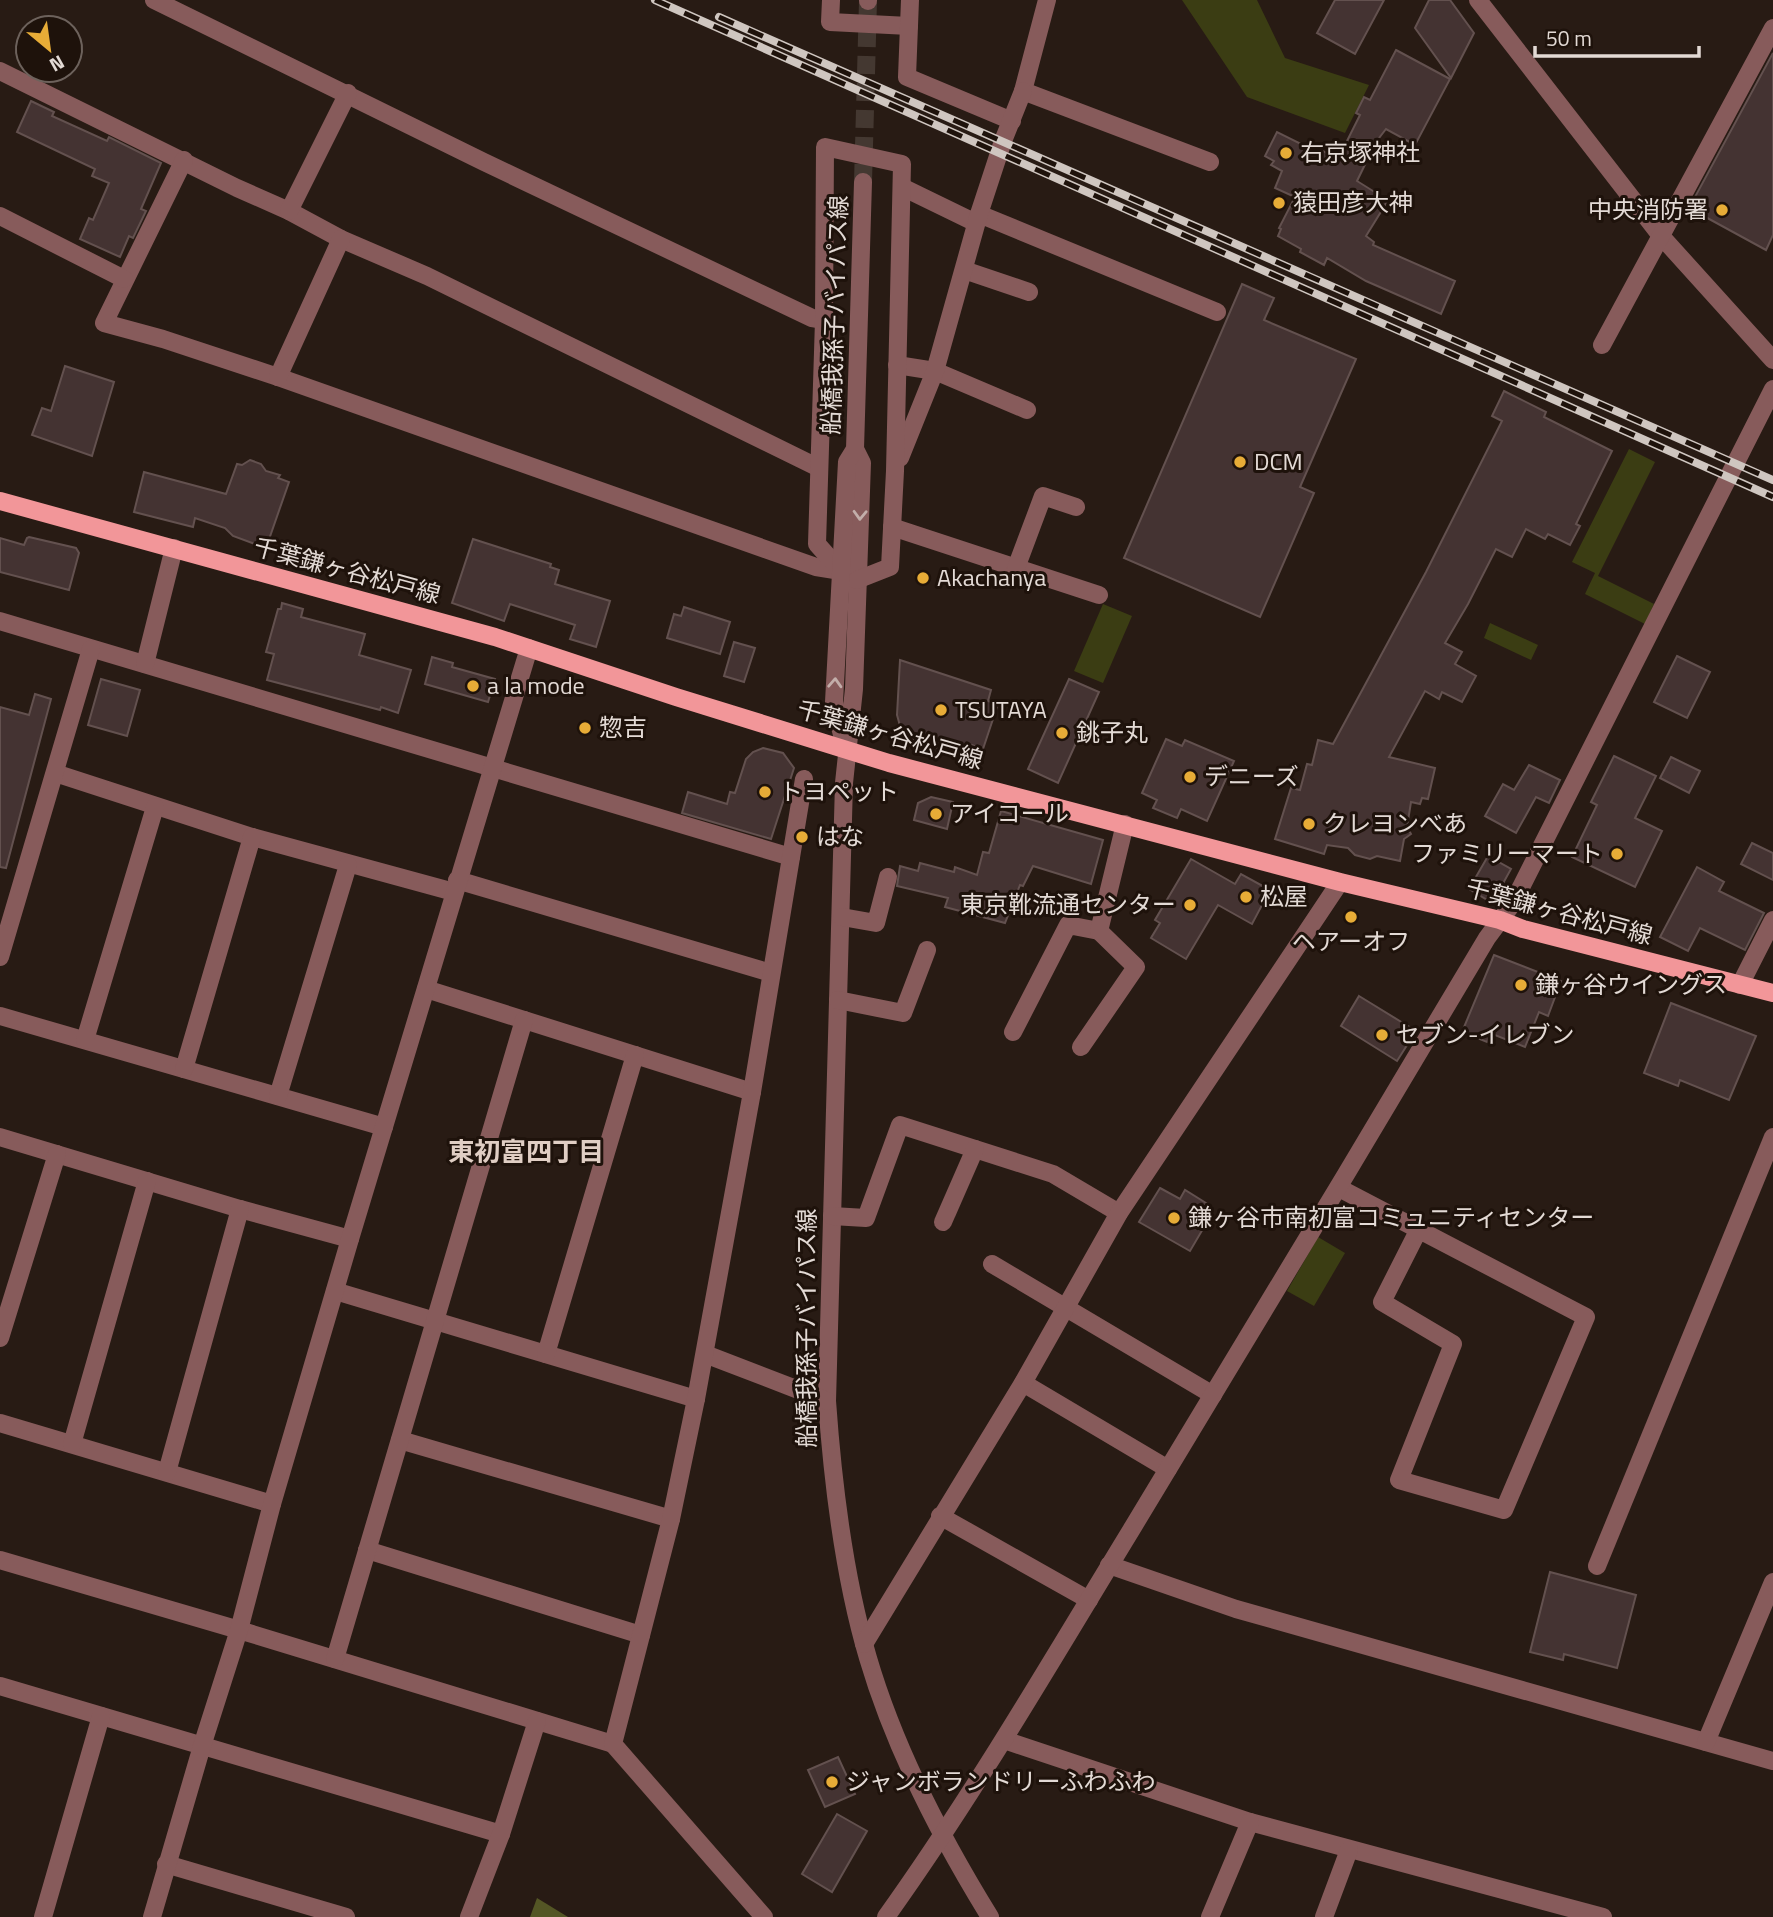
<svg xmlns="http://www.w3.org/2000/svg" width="1773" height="1917" font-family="'Titillium Web','Noto Sans JP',sans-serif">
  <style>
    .green { fill: #3b3d13 }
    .forest { fill: #545625 }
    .building { fill: #443332; stroke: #63514f; stroke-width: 2 }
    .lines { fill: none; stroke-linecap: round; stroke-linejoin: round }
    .minor-tunnel { stroke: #443831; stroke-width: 18; stroke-dasharray: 18 9; stroke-linecap: butt }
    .minor { stroke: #875b5b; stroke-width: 18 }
    .major { stroke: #f29699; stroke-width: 18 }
    .rail-casing { stroke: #cfc6c0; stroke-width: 8 }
    .rail { stroke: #1e120b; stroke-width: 5; stroke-dasharray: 16; stroke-linecap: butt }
    .oneway { stroke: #c3aeaa }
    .poi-dot { fill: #e7ac37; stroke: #1e120b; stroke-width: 2.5 }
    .labels { text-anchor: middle; stroke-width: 6; stroke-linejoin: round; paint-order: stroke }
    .poi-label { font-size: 24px; fill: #e3dad5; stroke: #1e120b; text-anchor: start }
    .street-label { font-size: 24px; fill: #e3dad5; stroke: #1e120b }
    .neighbourhood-label { font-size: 26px; font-weight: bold; fill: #e0cec4; stroke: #1e120b }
  </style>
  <rect width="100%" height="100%" fill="#281b14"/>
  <g class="green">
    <polygon points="1182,0 1257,0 1285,58 1369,85 1345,133 1247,97"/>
    <polygon points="1629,449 1655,462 1598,576 1654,604 1645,624 1585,594 1595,573 1572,562"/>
    <polygon points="1103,604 1132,616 1103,683 1074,671"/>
    <polygon points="1490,623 1538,645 1531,660 1484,638"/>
    <polygon points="1318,1237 1345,1253 1314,1306 1287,1291"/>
  </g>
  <polygon class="forest" points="537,1898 568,1917 530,1917"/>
  <g class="building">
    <polygon points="1335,0 1384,0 1355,54 1317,33"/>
    <polygon points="1429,0 1450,0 1474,33 1451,78 1415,28"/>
    <polygon points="1396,50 1450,79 1415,145 1386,129 1376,142 1357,181 1381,196 1380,198 1387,202 1366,236 1374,242 1373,245 1455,281 1441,314 1366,281 1327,258 1324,265 1300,252 1301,249 1278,236 1281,229 1279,228 1295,197 1275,188 1282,171 1271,165 1274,161 1265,156 1277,132 1319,153 1321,150 1338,159 1360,115 1356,113 1364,97 1370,100"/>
    <polygon points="1773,53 1773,235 1766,250 1689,208"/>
    <polygon points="31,101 54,112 52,116 107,141 109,137 161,163 141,209 146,211 133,238 129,236 120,257 80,239 89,218 93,220 109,183 92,176 95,169 17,132"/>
    <polygon points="1242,284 1274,298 1264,320 1356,359 1300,487 1314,493 1260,617 1124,558"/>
    <polygon points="65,366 114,382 92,456 32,435 42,408 51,411"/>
    <polygon points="1504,391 1546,412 1544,417 1612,451 1576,524 1580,526 1570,545 1548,534 1545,539 1526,529 1512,557 1496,549 1468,604 1445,643 1462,652 1455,664 1476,676 1462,702 1442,692 1439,699 1425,691 1389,757 1435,768 1428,799 1422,798 1420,804 1411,802 1407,827 1411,834 1404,839 1400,861 1377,856 1370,859 1355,855 1348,848 1327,845 1324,854 1275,839 1291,788 1300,790 1307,764 1312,765 1318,740 1333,744 1426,572 1502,421 1492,416"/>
    <polygon points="250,460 261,464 266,471 280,475 278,478 289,482 266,548 233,536 225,528 195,518 193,527 134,512 144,472 226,494 237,464 242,465"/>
    <polygon points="29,537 76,548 79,553 69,590 0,572 0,538 24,545 27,538"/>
    <polygon points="473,539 551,564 550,567 559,570 555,584 610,601 596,647 570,639 575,625 510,604 504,621 452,603"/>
    <polygon points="282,603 303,609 301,617 365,634 359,655 411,670 398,713 381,707 380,710 267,680 274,654 266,652 278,609 281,609"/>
    <polygon points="684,607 730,622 720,654 667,638 674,614 681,616"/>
    <polygon points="734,642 755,648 744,682 724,676"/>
    <polygon points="1677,656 1710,672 1687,718 1654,702"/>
    <polygon points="432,657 453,663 452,667 495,679 488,702 425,684"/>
    <polygon points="900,660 991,690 988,701 998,704 983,749 972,745 968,758 912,739 902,733 897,715"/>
    <polygon points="101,679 140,690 127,736 88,725"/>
    <polygon points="1069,679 1099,692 1058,783 1028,769"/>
    <polygon points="35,694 51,699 6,868 0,867 0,707 29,715"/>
    <polygon points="1166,739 1182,746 1185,740 1234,761 1207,821 1181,809 1177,818 1153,808 1157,800 1142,793"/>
    <polygon points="763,748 783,753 794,768 771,839 682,813 688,792 727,804 730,792 735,793 746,759 753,752"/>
    <polygon points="1614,756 1656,776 1635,818 1662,831 1635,887 1572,857 1597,805 1591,802"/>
    <polygon points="1671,757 1700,771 1689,793 1660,778"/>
    <polygon points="1529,765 1560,780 1549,803 1536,797 1516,833 1485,816 1503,784 1514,790"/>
    <polygon points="931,797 953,802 947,829 914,820 918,803"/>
    <polygon points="1001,811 1103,840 1091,884 1033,866 1023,886 1020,885 1005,923 945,907 948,898 897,886 900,866 918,871 920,863 954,872 955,867 977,875 983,852 989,853"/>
    <polygon points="1752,843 1773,853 1773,880 1741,864"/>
    <polygon points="1488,856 1511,869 1496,896 1493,894 1489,901 1469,889"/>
    <polygon points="1191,859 1235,884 1241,874 1270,890 1252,924 1218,905 1186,959 1151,938 1160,923 1155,920"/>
    <polygon points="1697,867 1724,882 1719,891 1764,913 1745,950 1700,928 1688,951 1660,937"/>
    <polygon points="1494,955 1561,981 1548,1016 1539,1012 1525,1047 1490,1033 1487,1042 1462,1032"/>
    <polygon points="1359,996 1416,1031 1397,1061 1341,1026"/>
    <polygon points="1671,1003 1756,1036 1729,1100 1680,1080 1678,1086 1644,1073"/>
    <polygon points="1160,1188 1180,1199 1185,1190 1206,1203 1201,1212 1210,1217 1190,1251 1139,1222"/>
    <polygon points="1550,1572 1636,1595 1617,1668 1564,1654 1563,1660 1530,1652"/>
    <polygon points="838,1757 855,1794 825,1807 808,1770"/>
    <polygon points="837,1814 867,1831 832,1892 802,1874"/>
  </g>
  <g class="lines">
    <polyline class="minor-tunnel" points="863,182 868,1"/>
    <g class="minor">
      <polyline points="154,0 484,162 812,318 824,320"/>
      <polyline points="831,0 830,22 909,26"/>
      <polyline points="910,0 907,77 1012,121"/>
      <polyline points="1047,0 1023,91 1210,162"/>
      <polyline points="1478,0 1661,236 1773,360"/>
      <polyline points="868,1 868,0"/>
      <polyline points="0,71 237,188 289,211 341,239 427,276 819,468"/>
      <polyline points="184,160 104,323 163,339 278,377 816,567 841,571"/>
      <polyline points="902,187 976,223"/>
      <polyline points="289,211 348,93"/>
      <polyline points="979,214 1217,312"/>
      <polyline points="0,216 124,279"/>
      <polyline points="964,270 1029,292"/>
      <polyline points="1602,345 1773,28"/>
      <polyline points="897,365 935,371 1027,410"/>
      <polyline points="278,377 341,239"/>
      <path d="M 855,449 L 862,463 L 854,689 L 844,783 L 827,1401 C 833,1486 844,1577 868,1658 C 895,1750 940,1836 990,1917"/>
      <polyline points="900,458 935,371 979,214 1003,141 1023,91"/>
      <polyline points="892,527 1099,595"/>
      <polyline points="1016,568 1043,496 1076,507"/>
      <polyline points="841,571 817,544 824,320 825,147 902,164 895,471 890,567 857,580"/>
      <polyline points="0,621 791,857"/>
      <polyline points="145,664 174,548"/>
      <polyline points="844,743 834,702 847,462 855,449 863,182"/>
      <polyline points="55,773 252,837 454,892"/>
      <polyline points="457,880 771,973"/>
      <polyline points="842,917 876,923 888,877"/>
      <polyline points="0,957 91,649"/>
      <polyline points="1740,985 1773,920"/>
      <polyline points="426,989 752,1092"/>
      <polyline points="838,1000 903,1013 927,950"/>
      <polyline points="0,1016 384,1127"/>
      <polyline points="1013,1032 1068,925 1099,931"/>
      <polyline points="85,1040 155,807"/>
      <polyline points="1081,1047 1136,967 1099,931 1125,824"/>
      <polyline points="184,1069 252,837"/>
      <polyline points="278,1096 348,865"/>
      <polyline points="0,1137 240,1209 350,1239"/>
      <polyline points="1339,1188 1586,1317 1504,1510 1399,1480 1453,1344 1382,1302 1419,1229"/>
      <polyline points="832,1216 866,1218 900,1125 1053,1174 1119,1213"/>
      <polyline points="943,1222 975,1149"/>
      <polyline points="992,1264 1213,1395"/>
      <polyline points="335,1291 696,1399"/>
      <polyline points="0,1338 57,1154"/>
      <polyline points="546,1354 635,1055"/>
      <polyline points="705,1354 827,1401"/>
      <polyline points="1023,1383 1168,1469"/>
      <polyline points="0,1423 272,1504"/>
      <polyline points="400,1440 671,1519"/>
      <polyline points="72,1444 147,1181"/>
      <polyline points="167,1472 240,1209"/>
      <polyline points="940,1516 1089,1600"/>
      <polyline points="367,1550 641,1635"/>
      <polyline points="0,1560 239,1630 613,1744"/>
      <polyline points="1109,1565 1236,1609 1773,1761"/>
      <polyline points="1597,1566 1773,1137"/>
      <polyline points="864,1644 1023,1383 1119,1213 1340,882"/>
      <polyline points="335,1659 524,1020"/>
      <polyline points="0,1686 501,1834"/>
      <polyline points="1004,1740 1250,1822 1603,1917"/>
      <polyline points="1706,1742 1773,1582"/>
      <polyline points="166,1864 346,1917"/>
      <polyline points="43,1917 101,1716"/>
      <polyline points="152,1917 202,1746 239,1630 272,1504 350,1239 529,648"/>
      <polyline points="469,1917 501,1834 537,1721"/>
      <polyline points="764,1917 613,1744 671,1519 696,1399 752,1092 804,779"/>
      <path d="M 886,1917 C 976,1791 1053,1658 1133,1527 C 1252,1331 1370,1135 1487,938 L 1513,903 L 1773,389"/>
      <polyline points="1210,1917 1250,1822"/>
      <polyline points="1324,1917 1349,1850"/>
    </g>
    <polyline class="major" points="0,501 495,637 676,697 889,763 1340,882 1500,920 1523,929 1773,993"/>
    <g class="rail-casing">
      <g id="rail">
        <polyline points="655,0 1773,497"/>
        <polyline points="719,17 1773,480"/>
      </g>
    </g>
    <use href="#rail" class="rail"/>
  </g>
  <defs><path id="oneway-chevron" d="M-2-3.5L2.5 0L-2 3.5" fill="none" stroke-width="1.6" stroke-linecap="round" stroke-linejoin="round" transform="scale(1.75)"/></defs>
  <g class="oneway">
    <use href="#oneway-chevron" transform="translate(860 515) rotate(92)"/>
    <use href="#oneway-chevron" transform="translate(835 683) rotate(-87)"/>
  </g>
  <g class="poi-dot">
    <circle cx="1286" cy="153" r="7"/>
    <circle cx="1279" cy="203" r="7"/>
    <circle cx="1722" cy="210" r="7"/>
    <circle cx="1240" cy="462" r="7"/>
    <circle cx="923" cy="578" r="7"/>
    <circle cx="473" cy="686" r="7"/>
    <circle cx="941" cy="710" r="7"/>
    <circle cx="585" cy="728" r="7"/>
    <circle cx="1062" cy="733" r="7"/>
    <circle cx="1190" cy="777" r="7"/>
    <circle cx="765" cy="792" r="7"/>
    <circle cx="936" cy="814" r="7"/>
    <circle cx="1309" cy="824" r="7"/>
    <circle cx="802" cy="837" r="7"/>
    <circle cx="1617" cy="854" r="7"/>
    <circle cx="1246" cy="897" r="7"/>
    <circle cx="1190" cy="905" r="7"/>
    <circle cx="1351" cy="917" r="7"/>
    <circle cx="1521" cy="985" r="7"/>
    <circle cx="1382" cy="1035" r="7"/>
    <circle cx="1174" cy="1218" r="7"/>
    <circle cx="832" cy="1782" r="7"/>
  </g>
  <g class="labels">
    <g class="poi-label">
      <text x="1300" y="161">右京塚神社</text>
      <text x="1293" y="211">猿田彦大神</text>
      <text x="1708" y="218" text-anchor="end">中央消防署</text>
      <text x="1254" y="470">DCM</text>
      <text x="937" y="586">Akachanya</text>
      <text x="487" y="694">a la mode</text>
      <text x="955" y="718">TSUTAYA</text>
      <text x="599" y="736">惣吉</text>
      <text x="1076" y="741">銚子丸</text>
      <text x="1204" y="785">デニーズ</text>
      <text x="779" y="800">トヨペット</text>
      <text x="950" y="822">アイコール</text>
      <text x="1323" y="832">クレヨンべあ</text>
      <text x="816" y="845">はな</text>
      <text x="1603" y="862" text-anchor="end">ファミリーマート</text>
      <text x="1260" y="905">松屋</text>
      <text x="1176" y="913" text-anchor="end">東京靴流通センター</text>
      <text x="1351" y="950" text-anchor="middle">ヘアーオフ</text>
      <text x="1535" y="993">鎌ヶ谷ウイングス</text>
      <text x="1396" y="1043">セブン-イレブン</text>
      <text x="1188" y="1226">鎌ヶ谷市南初富コミュニティセンター</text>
      <text x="846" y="1790">ジャンボランドリーふわふわ</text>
    </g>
    <g class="street-label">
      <text transform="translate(835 315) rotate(-88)" y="8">船橋我孫子バイパス線</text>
      <text transform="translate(347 571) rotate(15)" y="8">千葉鎌ヶ谷松戸線</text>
      <text transform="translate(890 735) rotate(16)" y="8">千葉鎌ヶ谷松戸線</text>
      <text transform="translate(1559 912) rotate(15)" y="8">千葉鎌ヶ谷松戸線</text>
      <text transform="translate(807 1328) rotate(-90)" y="8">船橋我孫子バイパス線</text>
    </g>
    <g class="neighbourhood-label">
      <text x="526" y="1161">東初富四丁目</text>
    </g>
  </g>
  <g transform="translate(49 49) rotate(151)"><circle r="33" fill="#1e120b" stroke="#6d625c" stroke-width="2"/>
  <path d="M0-5L12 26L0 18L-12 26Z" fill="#e7ac37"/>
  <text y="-10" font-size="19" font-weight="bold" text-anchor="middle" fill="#e3dad5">N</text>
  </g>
  <path d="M1535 46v10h164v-10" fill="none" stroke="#e3dad5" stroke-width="3.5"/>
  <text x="1546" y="46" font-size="21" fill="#e3dad5" stroke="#1e120b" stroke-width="5" paint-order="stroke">50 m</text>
</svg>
